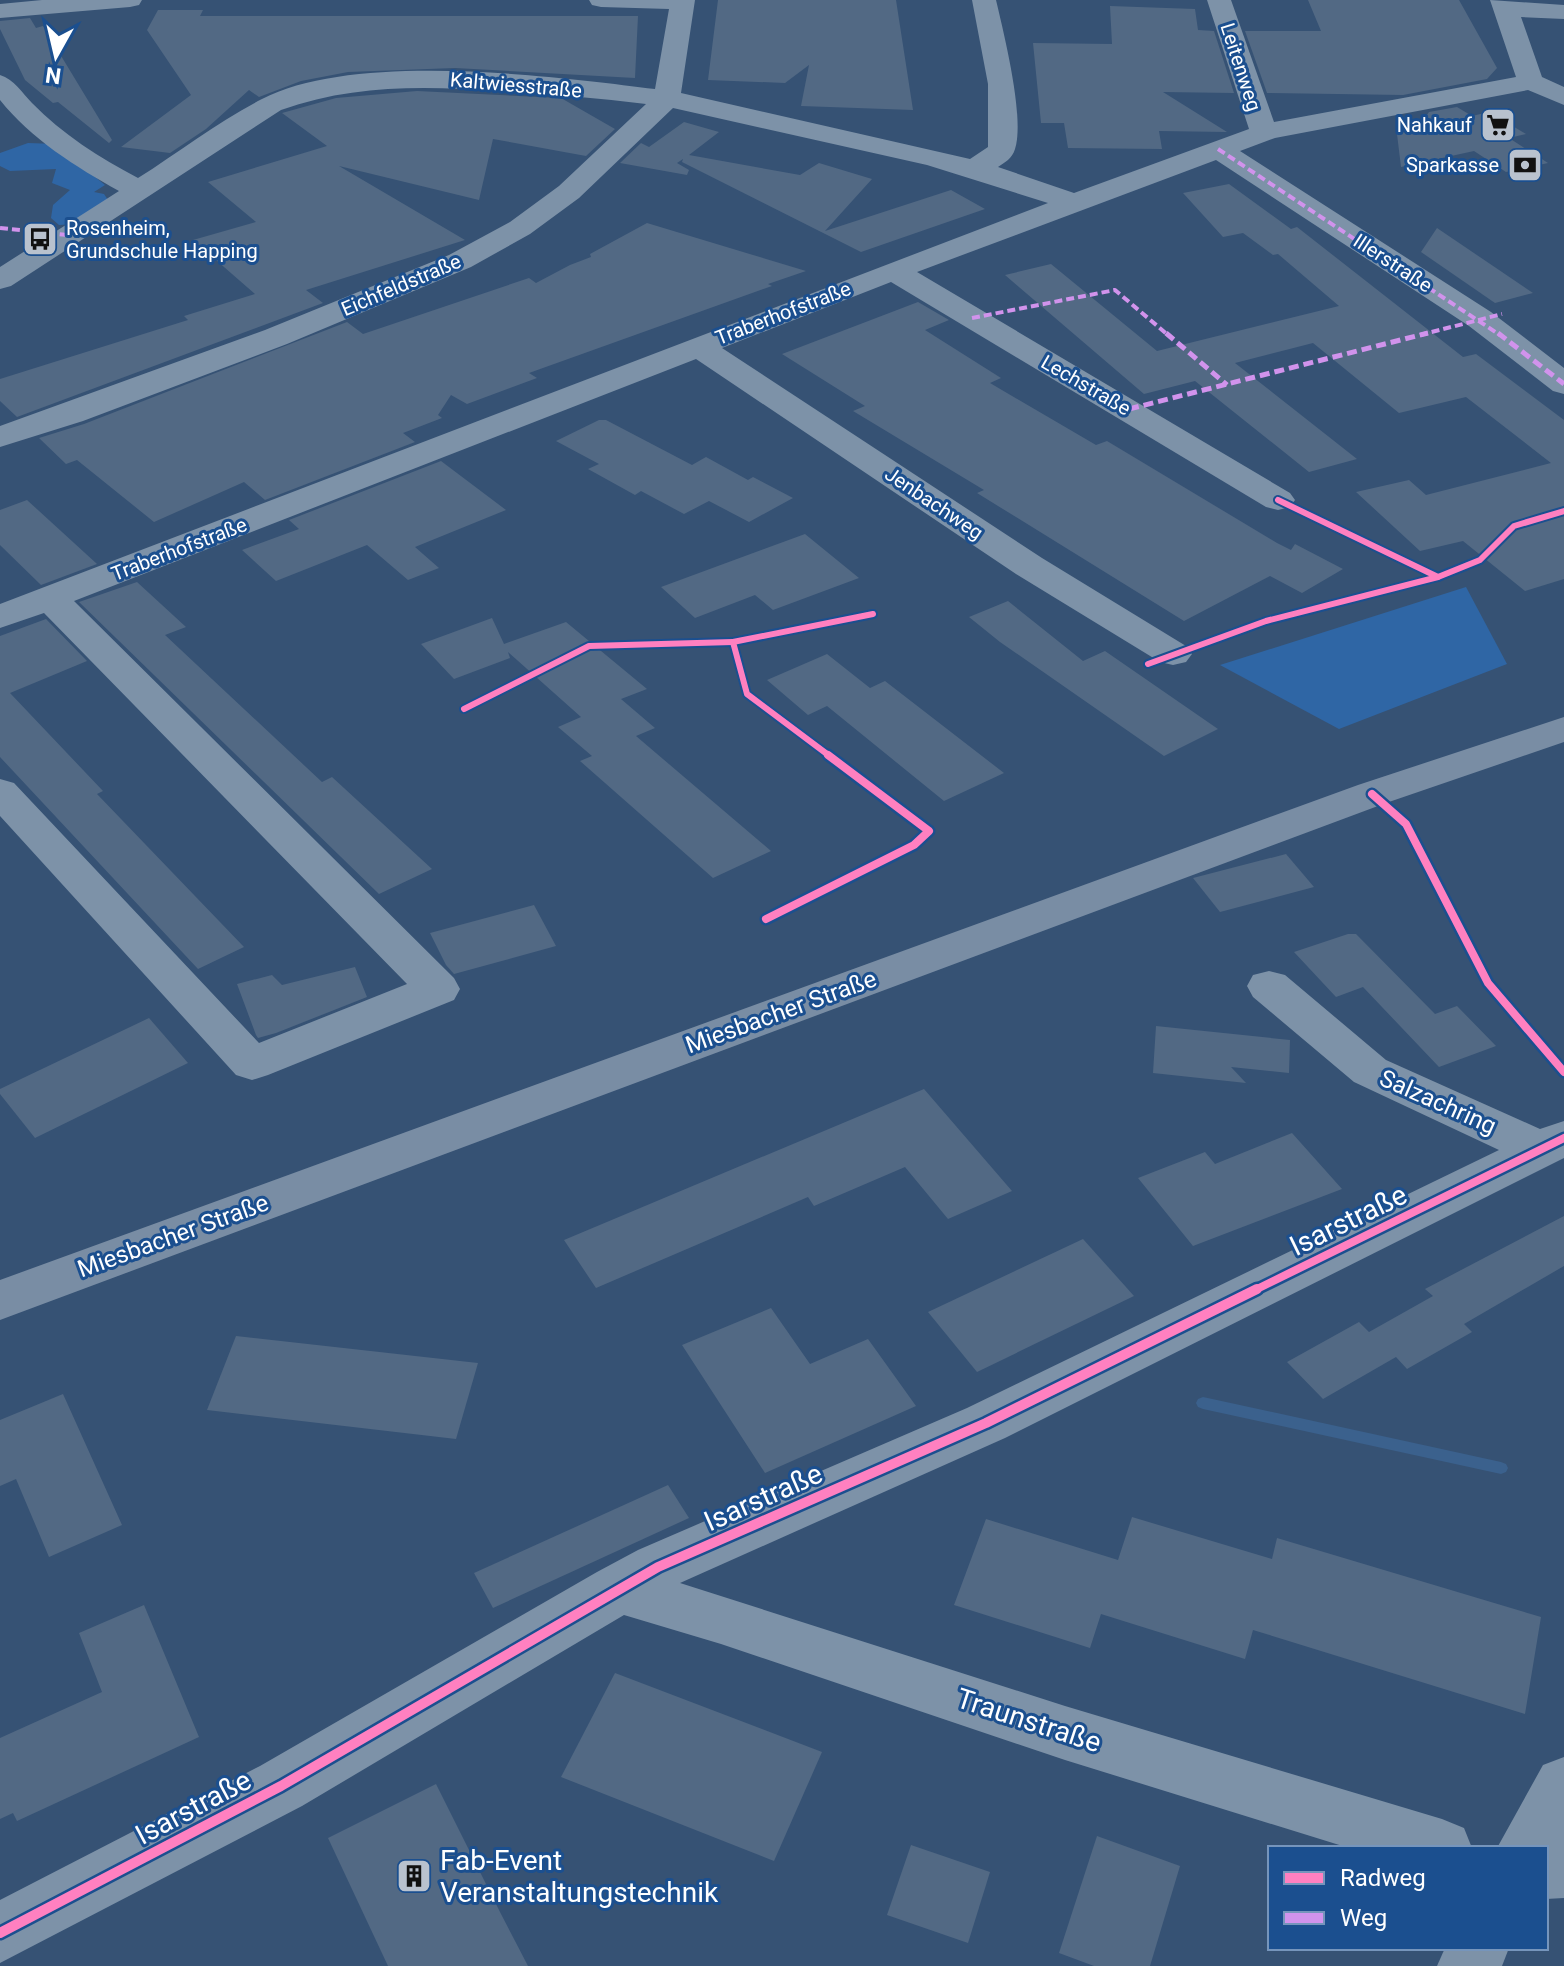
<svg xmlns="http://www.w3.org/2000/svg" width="1564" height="1966" font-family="Roboto,sans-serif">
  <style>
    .green { fill: #2f66a5 }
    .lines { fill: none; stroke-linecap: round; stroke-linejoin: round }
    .stream { fill: #3b618d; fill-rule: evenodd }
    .building { fill: #526984 }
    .street { fill: #7d92a8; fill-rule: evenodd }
    .secondary { fill: #798da4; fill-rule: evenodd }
    .quiet-far1 { stroke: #d193ec; stroke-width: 4; stroke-dasharray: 8 4; stroke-linecap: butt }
    .quiet { stroke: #d193ec; stroke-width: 5; stroke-dasharray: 10 5; stroke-linecap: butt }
    .cycleway-far2-casing { stroke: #1b4f8f; stroke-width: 10 }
    .cycleway-far1-casing { stroke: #1b4f8f; stroke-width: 13 }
    .cycleway-casing { stroke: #1b4f8f; stroke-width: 15 }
    .cycleway-far2 { stroke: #ff80c0; stroke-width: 6 }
    .cycleway-far1 { stroke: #ff80c0; stroke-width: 8 }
    .cycleway { stroke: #ff80c0; stroke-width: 10 }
    .labels { text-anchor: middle; stroke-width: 6; stroke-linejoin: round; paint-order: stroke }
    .far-street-label { font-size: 20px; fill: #fff; stroke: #1b4f8f }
    .far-poi-label { font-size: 20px; fill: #fff; stroke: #1b4f8f; text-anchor: end }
    .street-label { font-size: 24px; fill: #fff; stroke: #1b4f8f }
    .near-street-label { font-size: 28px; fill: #fff; stroke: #1b4f8f }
    .near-poi-label { font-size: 28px; fill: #fff; stroke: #1b4f8f; text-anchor: start }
  </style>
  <rect width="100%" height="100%" fill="#365274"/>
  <g class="green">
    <polygon points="28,143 55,144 105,185 94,192 104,194 110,203 75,224 59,225 51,218 53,205 70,190 52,183 56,169 10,171 0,166 0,153"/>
    <polygon points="1466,587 1507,664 1339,729 1220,665"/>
  </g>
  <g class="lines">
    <polygon class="stream" points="1203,1397 1501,1462 1506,1464 1508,1468 1506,1472 1501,1474 1203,1409 1198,1407 1196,1403 1198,1399"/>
  </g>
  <g class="building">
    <polygon points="718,0 896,0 913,110 801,106 809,65 785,83 708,80"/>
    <polygon points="1308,0 1459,0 1497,68 1487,79 1403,95 1267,93 1245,31 1321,31"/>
    <polygon points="1110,6 1195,9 1198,30 1214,31 1234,93 1163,92 1227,132 1159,131 1162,149 1068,148 1064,123 1041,123 1033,43 1112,44"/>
    <polygon points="158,10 203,10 200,16 638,16 635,78 455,68 348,72 301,81 259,97 249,90 206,129 170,153 121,147 191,95 147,30"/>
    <polygon points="30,18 36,28 43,26 112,140 109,143 58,102 53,103 25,80 0,29 0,21"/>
    <polygon points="417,91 561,98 615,129 586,156 493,139 479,200 339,166 465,240 306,290 323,303 17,417 0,401 0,379 188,320 184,316 255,294 193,240 256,222 208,182 327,146 282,113 336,98"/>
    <polygon points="1457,107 1472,116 1489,112 1526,134 1509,138 1548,163 1506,172 1474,151 1401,167 1397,134 1433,125 1424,119 1429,112"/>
    <polygon points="684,122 719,132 689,155 800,175 819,163 872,179 825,231 951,190 985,209 861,252 682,162 683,159 677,163 689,170 687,175 620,163 641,143 649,147"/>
    <polygon points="1229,184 1291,229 1297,227 1463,357 1476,354 1564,420 1564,579 1525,591 1463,541 1420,551 1356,492 1409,480 1426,495 1551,463 1466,397 1399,413 1313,343 1235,363 1357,459 1309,472 1195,381 1144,394 1005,275 1051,264 1157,351 1339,306 1278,254 1273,255 1243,233 1223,237 1183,193"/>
    <polygon points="647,223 806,271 768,284 772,286 529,373 537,378 467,404 451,395 438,415 442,418 403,433 415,442 265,500 244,482 154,522 77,460 66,464 39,438 84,424 347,322 363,334 529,278 536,283 570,265 591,257 590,254"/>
    <polygon points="1437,228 1533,293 1495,303 1421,252"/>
    <polygon points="918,302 949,320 925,330 1001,378 990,383 1096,445 1107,441 1277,543 1291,550 1295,544 1343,569 1302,593 1270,576 1184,621 977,493 984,490 853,411 865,406 782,354"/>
    <polygon points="599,420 606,420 692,465 706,457 748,480 753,477 793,498 749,522 709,501 684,514 641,491 635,495 588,469 599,464 556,441"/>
    <polygon points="441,461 506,510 415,547 439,568 408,580 367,545 276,581 242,550 299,529 289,520"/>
    <polygon points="27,500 97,564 41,585 0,545 0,510"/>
    <polygon points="805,534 859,578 773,610 755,595 695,618 661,587"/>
    <polygon points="137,582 186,627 165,635 322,782 332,777 432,869 379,894 79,602"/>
    <polygon points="1008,601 1083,661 1105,651 1218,729 1164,756 1000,642 969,617"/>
    <polygon points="492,618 504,644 566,622 647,689 621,699 655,728 636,736 771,851 713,878 580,761 592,756 558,727 581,717 508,652 510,658 454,679 421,644"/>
    <polygon points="46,619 87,661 10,693 103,791 97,794 244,947 198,969 0,757 0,636"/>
    <polygon points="827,654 870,688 885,681 1004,773 944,801 827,706 808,715 767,680"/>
    <polygon points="1286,854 1314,887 1220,912 1193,878"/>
    <polygon points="534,905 556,946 454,974 446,965 430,933"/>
    <polygon points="1348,934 1356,934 1435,1014 1457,1006 1496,1046 1439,1067 1363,987 1336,997 1294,952"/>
    <polygon points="355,967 367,997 276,1033 258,1038 256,1035 237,984 272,975 282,985"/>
    <polygon points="149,1018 188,1063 35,1138 0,1094 0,1089"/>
    <polygon points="1156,1026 1290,1040 1289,1073 1231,1067 1246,1083 1153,1073"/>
    <polygon points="924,1089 1012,1191 948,1219 905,1167 814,1206 808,1197 596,1288 564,1240"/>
    <polygon points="1292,1133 1342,1189 1193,1246 1138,1178 1205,1152 1215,1164"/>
    <polygon points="1564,1216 1564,1266 1464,1324 1472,1332 1407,1369 1396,1357 1323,1399 1287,1362 1359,1322 1369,1332 1433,1296 1425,1289"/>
    <polygon points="1083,1239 1134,1296 977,1372 928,1312"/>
    <polygon points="771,1308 810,1364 868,1339 916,1406 765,1473 682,1345"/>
    <polygon points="236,1336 478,1363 456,1439 207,1410"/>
    <polygon points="63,1394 122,1525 49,1557 16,1479 0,1486 0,1420"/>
    <polygon points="668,1485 689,1518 493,1608 474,1573"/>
    <polygon points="1132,1517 1272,1559 1277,1538 1541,1617 1525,1714 1253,1630 1245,1659 1101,1614 1090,1648 954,1605 986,1519 1118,1560"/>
    <polygon points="144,1605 199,1737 17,1821 13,1813 0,1819 0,1738 102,1692 79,1633"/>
    <polygon points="615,1673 822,1752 774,1861 561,1777"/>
    <polygon points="436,1784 501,1914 528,1966 388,1966 328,1838"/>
    <polygon points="1097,1836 1180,1866 1150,1966 1094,1966 1059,1953"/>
    <polygon points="911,1845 990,1872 968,1943 887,1915"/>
  </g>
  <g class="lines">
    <g class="street">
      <polygon points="42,0 142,0 139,5 130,7 0,18 0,4"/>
      <path d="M 589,0 L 695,0 L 681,93 L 970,159 L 988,147 L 988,84 L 972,0 L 996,0 C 1004,34 1025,118 1015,149 C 1012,159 1005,162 998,167 L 1074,193 L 1249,129 L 1207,0 L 1231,0 L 1274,122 L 1516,77 L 1490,0 L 1564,5 L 1564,19 L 1521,17 L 1542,77 L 1564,87 L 1564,105 L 1528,90 L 1275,138 L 1240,151 L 1491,312 L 1564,368 L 1564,394 L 1553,391 L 1469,326 L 1216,160 L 917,272 L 1290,493 L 1295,500 L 1290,507 L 1278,510 L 1266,507 L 891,282 L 722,348 L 1042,558 L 1186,646 L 1192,654 L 1186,662 L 1173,665 L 1160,662 L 1016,574 L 696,359 L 74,601 L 454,978 L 460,989 L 454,1000 L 268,1075 L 252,1080 L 236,1075 L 0,816 L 0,779 L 14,783 L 259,1043 L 407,984 L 44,613 L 0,628 L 0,604 L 1048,203 L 927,165 L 673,108 L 579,198 L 530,234 L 471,267 L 287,344 L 83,421 L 0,447 L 0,426 L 265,330 L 449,255 L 510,222 L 559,186 L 646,104 C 597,98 549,94 500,91 C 425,86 353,84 281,110 L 11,286 L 0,289 L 0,267 L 119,191 C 76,167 31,139 0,100 L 0,75 C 14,79 22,93 32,103 C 62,134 100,158 138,178 C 179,152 219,121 262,99 C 355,51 552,76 655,89 L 669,9 L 601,7 L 592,5 Z"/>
      <polygon points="1269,971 1285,975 1386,1060 1540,1129 1564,1121 1564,1158 1005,1438 680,1583 1065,1706 1442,1819 1464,1828 1472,1848 1349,1848 1065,1760 721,1644 624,1615 302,1806 0,1963 0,1900 260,1766 597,1572 638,1550 967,1408 1499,1150 1354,1082 1253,997 1247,986 1253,975"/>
      <polygon points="1564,1757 1564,1898 1546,1899 1546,1848 1497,1848 1543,1765"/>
      <polygon points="1445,1948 1509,1948 1502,1966 1437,1966"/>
    </g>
    <polygon class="secondary" points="1564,717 1564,742 1386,803 0,1320 0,1280 1358,785"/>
    <g class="quiet-far1">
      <polyline points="1218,149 1500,335"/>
      <polyline points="0,228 68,235"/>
      <polyline points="972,318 1115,290 1168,335"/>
      <polyline points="1420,335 1502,314"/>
    </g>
    <g class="quiet">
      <polyline points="1166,333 1227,385"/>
      <polyline points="1498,333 1564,384"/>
      <polyline points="1129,409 1428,333"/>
    </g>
    <g class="cycleway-far2-casing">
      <g id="cycleway-far2">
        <polyline points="1438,577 1480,560 1514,526 1564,511"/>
        <polyline points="1148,664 1266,621 1438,577 1278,500"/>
        <polyline points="464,709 589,646 733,642"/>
        <polyline points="831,757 747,694 733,642 873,614"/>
      </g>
    </g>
    <g class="cycleway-far1-casing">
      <g id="cycleway-far1">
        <polyline points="1372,794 1406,824 1488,983 1564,1072"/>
        <polyline points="766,919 914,845 929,831 828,755"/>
        <polyline points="1253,1291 1564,1138"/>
      </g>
    </g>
    <g class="cycleway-casing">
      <polyline id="cycleway" points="0,1933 281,1786 658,1567 986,1423 1257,1289"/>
    </g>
    <use href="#cycleway-far2" class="cycleway-far2"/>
    <use href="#cycleway-far1" class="cycleway-far1"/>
    <use href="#cycleway" class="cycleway"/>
  </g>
  <defs>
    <g id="supermarket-square" transform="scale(1.8)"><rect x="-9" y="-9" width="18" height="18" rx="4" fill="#b9c2ce" stroke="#1b4f8f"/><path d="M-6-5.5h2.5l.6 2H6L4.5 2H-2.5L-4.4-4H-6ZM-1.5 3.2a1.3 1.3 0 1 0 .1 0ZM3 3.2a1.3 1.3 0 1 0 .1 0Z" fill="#111"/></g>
    <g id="bank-square" transform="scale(1.8)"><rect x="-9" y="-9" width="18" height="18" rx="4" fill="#b9c2ce" stroke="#1b4f8f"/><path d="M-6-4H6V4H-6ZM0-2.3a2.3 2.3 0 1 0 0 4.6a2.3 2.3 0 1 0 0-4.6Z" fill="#111"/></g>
    <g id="bus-square" transform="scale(1.8)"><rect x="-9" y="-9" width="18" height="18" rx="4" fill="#b9c2ce" stroke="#1b4f8f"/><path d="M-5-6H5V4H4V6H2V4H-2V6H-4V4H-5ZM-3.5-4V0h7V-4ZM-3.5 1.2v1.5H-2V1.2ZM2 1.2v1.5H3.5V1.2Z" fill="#111"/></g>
    <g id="building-square" transform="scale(1.8)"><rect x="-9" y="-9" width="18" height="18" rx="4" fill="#b9c2ce" stroke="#1b4f8f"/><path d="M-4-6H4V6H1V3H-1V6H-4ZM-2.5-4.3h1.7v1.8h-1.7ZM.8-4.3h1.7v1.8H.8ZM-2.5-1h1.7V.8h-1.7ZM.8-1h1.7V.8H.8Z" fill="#111"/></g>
  </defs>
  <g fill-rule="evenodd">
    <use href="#supermarket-square" x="1498" y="125"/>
    <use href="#bank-square" x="1525" y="165"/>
    <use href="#bus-square" x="40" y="239"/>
    <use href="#building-square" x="414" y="1876"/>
  </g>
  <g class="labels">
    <g class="far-street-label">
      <text transform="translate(1241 67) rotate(72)" y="7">Leitenweg</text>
      <text transform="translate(516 85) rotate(5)" y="7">Kaltwiesstraße</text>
      <text transform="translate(1393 263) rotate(33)" y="7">Illerstraße</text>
      <text transform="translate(401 285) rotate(-23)" y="7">Eichfeldstraße</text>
      <text transform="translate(783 313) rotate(-21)" y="7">Traberhofstraße</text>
      <text transform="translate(1086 385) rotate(30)" y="7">Lechstraße</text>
      <text transform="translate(934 503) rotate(34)" y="7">Jenbachweg</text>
      <text transform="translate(179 549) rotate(-21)" y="7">Traberhofstraße</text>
    </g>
    <g class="far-poi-label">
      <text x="1472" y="132">Nahkauf</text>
      <text x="1499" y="172">Sparkasse</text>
      <text x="66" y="235" text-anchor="start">Rosenheim,<tspan x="66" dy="23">Grundschule Happing</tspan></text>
    </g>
    <g class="street-label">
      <text transform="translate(781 1012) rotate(-20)" y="8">Miesbacher Straße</text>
      <text transform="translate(1438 1102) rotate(24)" y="8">Salzachring</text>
      <text transform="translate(173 1236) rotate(-20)" y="8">Miesbacher Straße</text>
    </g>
    <g class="near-street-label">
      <text transform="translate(1348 1220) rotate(-26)" y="10">Isarstraße</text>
      <text transform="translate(763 1497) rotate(-24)" y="10">Isarstraße</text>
      <text transform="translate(1029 1720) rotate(18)" y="10">Traunstraße</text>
      <text transform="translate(193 1807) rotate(-28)" y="10">Isarstraße</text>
    </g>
    <g class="near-poi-label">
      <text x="440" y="1870">Fab-Event<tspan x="440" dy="32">Veranstaltungstechnik</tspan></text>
    </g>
  </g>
  <rect x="1268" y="1846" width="280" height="104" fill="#1b4f8f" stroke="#7695bc" stroke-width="2"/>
  <rect x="1284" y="1872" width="40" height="12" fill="#ff80c0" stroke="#7695bc" stroke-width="2"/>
  <text x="1340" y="1886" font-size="24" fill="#ffffff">Radweg</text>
  <rect x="1284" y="1912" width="40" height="12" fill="#d193ec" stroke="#7695bc" stroke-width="2"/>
  <text x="1340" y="1926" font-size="24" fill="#ffffff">Weg</text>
  <g transform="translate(56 56) rotate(188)" stroke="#1b4f8f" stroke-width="6" paint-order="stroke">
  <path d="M0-6L14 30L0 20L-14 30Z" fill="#ffffff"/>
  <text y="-12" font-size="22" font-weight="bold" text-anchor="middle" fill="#ffffff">N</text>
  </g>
</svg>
